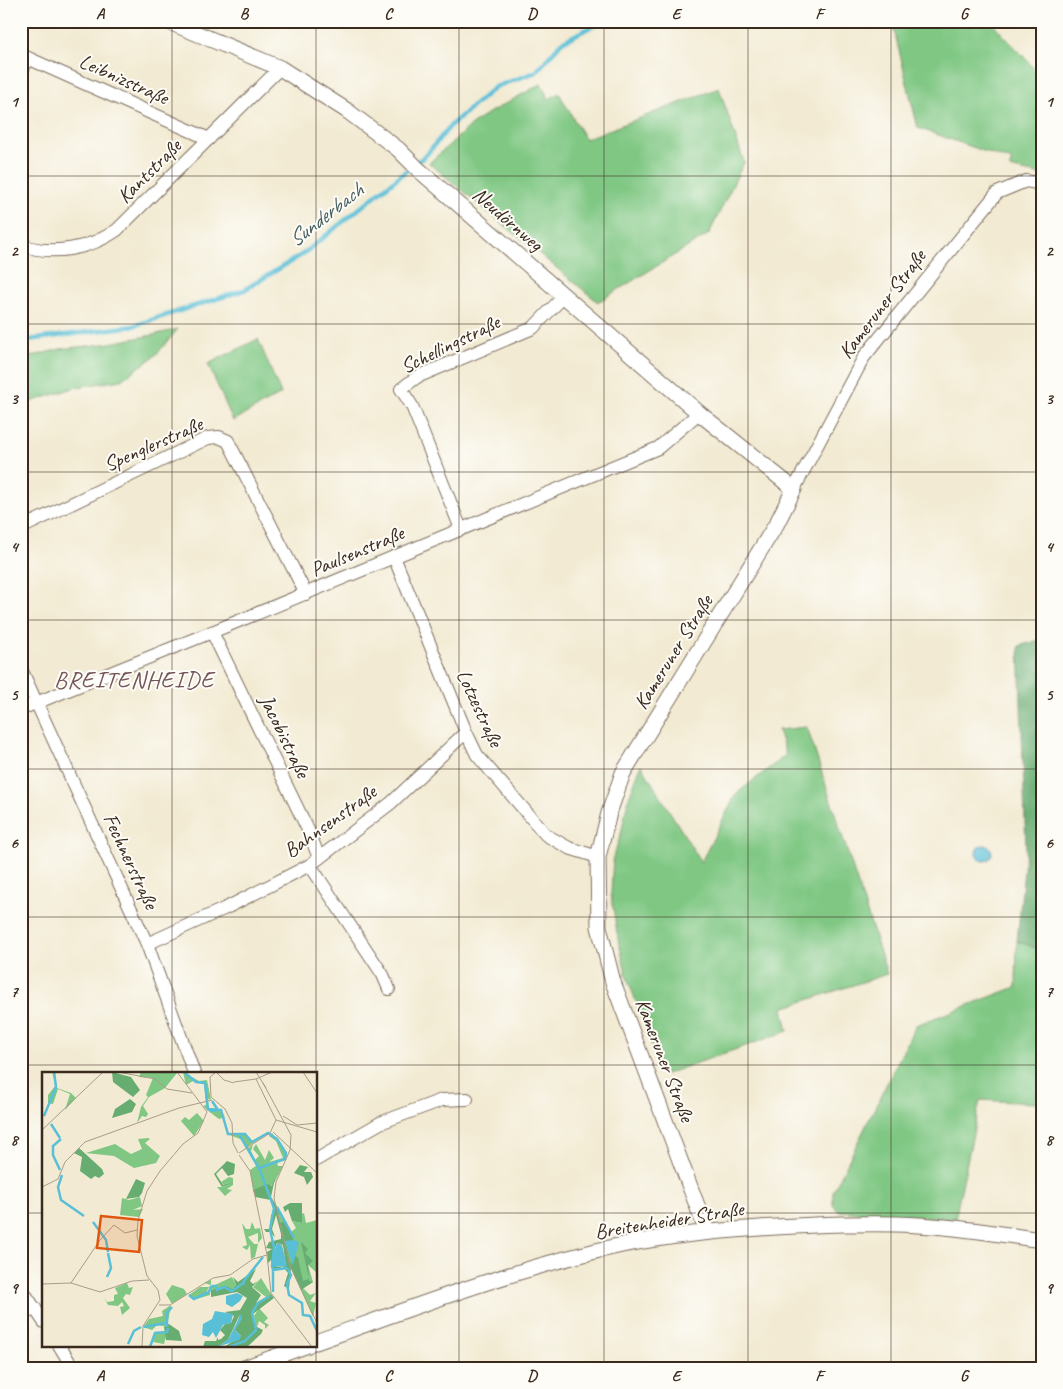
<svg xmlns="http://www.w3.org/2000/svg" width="1063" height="1389" font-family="Caveat,sans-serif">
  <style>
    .green { fill: #7fc783; stroke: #5d7850 }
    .forest { fill: #67ac71; stroke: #516b48 }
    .water { fill: #59bfd7; stroke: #4a747a }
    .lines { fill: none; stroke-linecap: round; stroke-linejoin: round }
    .stream { stroke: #59bfd7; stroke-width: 4.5 }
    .minor-casing { stroke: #7b6d5d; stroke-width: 14 }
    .tertiary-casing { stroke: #7b6d5d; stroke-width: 17 }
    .minor { stroke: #fff; stroke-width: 12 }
    .tertiary { stroke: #fff; stroke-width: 15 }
    .grid { fill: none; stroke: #3b2a1e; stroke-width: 1; stroke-opacity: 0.55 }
    .labels { text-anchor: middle; stroke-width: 4; stroke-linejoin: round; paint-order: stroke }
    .street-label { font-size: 21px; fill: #3b2a1e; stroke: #fdfcf7 }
    .water-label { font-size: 22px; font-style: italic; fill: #465e5f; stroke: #fdfcf7 }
    .quarter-label { font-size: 24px; letter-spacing: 1px; fill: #745559; stroke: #fdfcf7 }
    .inset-river { fill: none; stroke: #59bfd7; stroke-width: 2.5 }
    .inset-road { fill: none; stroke: #a99d8a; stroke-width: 1 }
    .view { fill: #df570d; fill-opacity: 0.15; stroke: #df570d; stroke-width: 2.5 }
    .inset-edge { fill: none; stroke: #3b2a1e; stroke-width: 2.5 }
    .neatline { fill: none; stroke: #3b2a1e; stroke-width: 2 }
    .grid-label { font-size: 16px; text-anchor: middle; font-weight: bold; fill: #3b2a1e }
  </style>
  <rect width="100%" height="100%" fill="#fdfcf7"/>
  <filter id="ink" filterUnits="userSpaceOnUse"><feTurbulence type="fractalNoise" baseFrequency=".02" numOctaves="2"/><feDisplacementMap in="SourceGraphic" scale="10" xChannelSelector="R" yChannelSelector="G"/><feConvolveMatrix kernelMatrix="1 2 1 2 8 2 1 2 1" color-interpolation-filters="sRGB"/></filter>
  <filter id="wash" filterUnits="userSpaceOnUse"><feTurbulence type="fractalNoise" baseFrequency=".0096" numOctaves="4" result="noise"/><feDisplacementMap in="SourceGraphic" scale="20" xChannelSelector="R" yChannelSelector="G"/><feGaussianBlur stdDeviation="1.12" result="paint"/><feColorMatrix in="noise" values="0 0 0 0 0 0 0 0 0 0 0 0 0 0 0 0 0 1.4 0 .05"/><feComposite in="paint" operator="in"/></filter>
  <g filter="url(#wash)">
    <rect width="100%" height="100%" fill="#f2ead2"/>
    <g class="green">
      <polygon points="895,21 990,21 1027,60 1042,79 1042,175 1009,168 1012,161 918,128 892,22"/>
      <polygon points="541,84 549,99 559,93 585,139 719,88 744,162 709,234 598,302 429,163 470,126 490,112"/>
      <polygon points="178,329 155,356 121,380 77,387 21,405 21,359 60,349 104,344 153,335"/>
      <polygon points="258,339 281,394 233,421 208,364"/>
      <polygon points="807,727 887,974 783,1008 788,1031 663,1075 627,977 618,939 611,894 613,857 621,834 628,800 641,765 701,862 736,794 786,755 778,730"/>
      <polygon points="1017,941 1042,950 1042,1064 1035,1103 980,1100 955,1219 838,1211 833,1205 833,1192 916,1025 1016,987"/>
    </g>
    <polygon class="forest" points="1042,639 1042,950 1017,941 1026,850 1019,646"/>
    <circle class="water" cx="984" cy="853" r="8"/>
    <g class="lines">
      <polyline class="stream" points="21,341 133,326 244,290 303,254 427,154 451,125 495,87 536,72 562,42 602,21"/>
    </g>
  </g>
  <g filter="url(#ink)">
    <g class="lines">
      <g class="minor-casing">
        <g id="minor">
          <polyline points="21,55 209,139"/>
          <polyline points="21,73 28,58"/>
          <path d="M 21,245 C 53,256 90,249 117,230 L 280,68"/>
          <polyline points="794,489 864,357 997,193 1026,181 1042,184"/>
          <polyline points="21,528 208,438 219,437 228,441 306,594"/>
          <polyline points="461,529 412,406 401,389 417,377 533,328 564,296"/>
          <polyline points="394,557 466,732 477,755 546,835 569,848 598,857"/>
          <polyline points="212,632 309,832 319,858"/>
          <polyline points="21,669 147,944 194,1073"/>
          <polyline points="21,709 212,632 658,448 699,413"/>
          <polyline points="310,865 383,975 389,989"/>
          <polyline points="147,944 228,907 310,865 391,803 466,732"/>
          <polyline points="316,1160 380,1123 442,1100 467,1099"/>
          <polyline points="21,1288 44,1322"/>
          <polyline points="21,1316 35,1308"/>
          <polyline points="59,1345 73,1368"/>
        </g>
      </g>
      <g class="tertiary-casing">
        <g id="tertiary">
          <polyline points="167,21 280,68 346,110 398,149 419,170 699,413 794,489 777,523 623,773 609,813 598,857 599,927 613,982 707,1232"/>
          <path d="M 316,1342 C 417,1306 516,1268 622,1245 C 667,1236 714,1231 760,1228 C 805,1225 850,1223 896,1224 C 945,1225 993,1233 1042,1240"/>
          <polyline points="244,1368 308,1345"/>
        </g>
      </g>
      <use href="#minor" class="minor"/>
      <use href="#tertiary" class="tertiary"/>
    </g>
  </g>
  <path class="grid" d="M 172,21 L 172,1073M 316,21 L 316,1073M 459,21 L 459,1368M 604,21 L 604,1368M 748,21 L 748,1368M 891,21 L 891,1368M 21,176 L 1042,176M 21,324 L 1042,324M 21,472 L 1042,472M 21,620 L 1042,620M 21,769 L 1042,769M 21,917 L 1042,917M 21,1065 L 1042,1065M 21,1213 L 44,1213M 316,1213 L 1042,1213M 172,1345 L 172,1368M 316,1345 L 316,1368"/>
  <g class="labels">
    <g class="street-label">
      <text transform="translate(124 79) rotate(24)" y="7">Leibnizstraße</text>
      <text transform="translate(149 171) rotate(-45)" y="7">Kantstraße</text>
      <text transform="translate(508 219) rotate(41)" y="7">Neudörnweg</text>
      <text transform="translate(882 304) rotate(-53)" y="7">Kameruner Straße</text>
      <text transform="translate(450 344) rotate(-26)" y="7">Schellingstraße</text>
      <text transform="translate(153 444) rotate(-24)" y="7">Spenglerstraße</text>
      <text transform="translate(357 551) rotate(-23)" y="7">Paulsenstraße</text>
      <text transform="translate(673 652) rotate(-58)" y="7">Kameruner Straße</text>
      <text transform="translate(480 708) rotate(65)" y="7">Lotzestraße</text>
      <text transform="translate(285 736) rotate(64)" y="7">Jacobistraße</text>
      <text transform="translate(330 821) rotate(-36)" y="7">Bahnsenstraße</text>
      <text transform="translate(131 861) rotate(65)" y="7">Fechnerstraße</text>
      <text transform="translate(665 1060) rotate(69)" y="7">Kameruner Straße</text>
      <text transform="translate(669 1220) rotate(-9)" y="7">Breitenheider Straße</text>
    </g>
    <g class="water-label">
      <text transform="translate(325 214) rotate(-38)" y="8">Sunderbach</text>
    </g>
    <g class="quarter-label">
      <text x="134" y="688">BREITENHEIDE</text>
    </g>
  </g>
  <g transform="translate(42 1072)">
    <rect width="275" height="275" fill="#f2ead2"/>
    <path d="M 10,0 L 13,0 L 15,16 L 29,21 L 34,26 L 23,38 L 28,22 L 16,17 L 11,32 L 6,31 L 6,23 L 14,13 ZM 99,0 L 135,1 L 123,16 L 107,25 L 101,34 L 106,42 L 104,45 L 100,44 L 95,51 L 99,35 L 106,25 L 104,23 L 111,6 L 97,5 ZM 141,0 L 157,9 L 165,8 L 169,28 L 164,26 L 166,34 L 169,39 L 174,38 L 170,30 L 183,45 L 177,47 L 165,38 L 161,34 L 164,33 L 162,11 L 151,9 L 144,13 ZM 155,41 L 162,49 L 152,64 L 139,49 L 143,45 L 147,48 ZM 184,54 L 186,61 L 203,61 L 210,69 L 227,60 L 204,76 L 201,68 L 185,62 ZM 230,61 L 246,84 L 235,90 L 236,94 L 241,94 L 231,113 L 211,118 L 208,98 L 214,94 L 205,77 L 211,73 L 209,79 L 213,88 L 217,84 L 211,77 L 214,72 L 223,88 L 227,78 L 232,86 L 227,90 L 241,86 L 234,69 L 227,64 ZM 106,66 L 108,67 L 103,71 L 118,84 L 114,91 L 92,96 L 72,84 L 44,81 L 73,72 L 89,82 L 100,77 L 96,67 ZM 187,105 L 191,106 L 191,113 L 185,117 L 190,118 L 183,124 L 175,115 L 181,115 L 189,110 L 182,113 L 179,110 ZM 98,125 L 100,134 L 91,138 L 101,137 L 97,145 L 78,143 L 80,126 L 87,128 ZM 239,141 L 249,160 L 254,156 L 250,149 L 260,151 L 258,143 L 262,141 L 264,151 L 275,148 L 275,201 L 266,193 L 271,210 L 261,216 L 268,223 L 274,221 L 268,229 L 274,231 L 271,245 L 248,194 L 236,143 ZM 210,150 L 213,157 L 218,156 L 220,166 L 216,171 L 216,161 L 206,165 L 212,172 L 216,172 L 213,185 L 209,187 L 208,173 L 205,178 L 200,175 L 205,173 L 200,151 L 204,157 L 208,157 ZM 190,205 L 194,213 L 189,218 L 184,214 L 169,218 L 169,213 L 162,211 L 169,208 L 169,213 L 173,213 ZM 219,206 L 229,222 L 224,225 L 211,215 ZM 85,211 L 87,216 L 91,215 L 88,223 L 84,222 L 81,226 L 88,236 L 80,243 L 78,235 L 82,234 L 80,230 L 76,234 L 66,233 L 62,225 L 65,230 L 72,229 L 72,223 L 76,222 L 73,216 ZM 130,213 L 142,217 L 145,222 L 130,232 L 124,222 ZM 158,215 L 167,215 L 164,221 L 168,220 L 168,223 L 151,228 L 147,223 ZM 129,233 L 125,255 L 115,253 L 110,258 L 101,255 L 107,247 L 121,244 L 120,239 ZM 217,236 L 226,246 L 222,250 L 227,253 L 223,257 L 223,253 L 217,249 L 215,255 L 212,244 ZM 125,260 L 122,272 L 111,270 L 113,261 Z" fill="#7fc783"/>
    <path d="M 70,0 L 89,5 L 98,18 L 91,25 L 71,10 ZM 88,27 L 94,32 L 90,40 L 70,46 L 73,37 ZM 37,76 L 60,97 L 62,102 L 57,106 L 53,104 L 49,107 L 38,99 L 40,85 L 32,81 ZM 185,89 L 193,92 L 192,102 L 186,104 L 180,96 L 174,102 L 181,113 L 191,110 L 180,115 L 172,102 ZM 258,93 L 266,95 L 262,100 L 269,100 L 271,105 L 265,113 L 262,105 L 252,101 ZM 233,106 L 229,125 L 239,141 L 236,143 L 238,151 L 244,149 L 252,169 L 257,170 L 256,175 L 257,170 L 243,169 L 249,193 L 251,182 L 256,186 L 261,209 L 267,207 L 259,170 L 266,177 L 263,181 L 271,189 L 266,193 L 267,209 L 271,210 L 259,218 L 249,196 L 247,217 L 242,214 L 246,201 L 241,195 L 231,198 L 229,188 L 226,191 L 225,180 L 230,177 L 224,176 L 227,170 L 239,167 L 239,162 L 234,143 L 230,157 L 233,165 L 228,160 L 224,160 L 222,157 L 228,157 L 229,143 L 232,141 L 229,128 L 213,125 L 211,118 L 225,112 L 230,114 ZM 235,171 L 241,173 L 244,194 L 235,195 L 230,184 ZM 94,107 L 103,111 L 100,121 L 97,125 L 84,127 ZM 248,131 L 260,131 L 260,151 L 250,149 L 246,137 L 243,140 L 241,135 ZM 214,197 L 208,209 L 211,212 L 216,209 L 210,215 L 219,223 L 214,231 L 229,222 L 232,226 L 211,242 L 215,255 L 221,258 L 219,262 L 205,275 L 182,275 L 199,264 L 193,258 L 198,242 L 186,268 L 175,275 L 161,275 L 163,269 L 174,269 L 176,265 L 176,268 L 179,267 L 183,263 L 178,258 L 183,252 L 189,251 L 192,244 L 183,240 L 198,238 L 205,226 L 195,220 L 169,225 L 169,218 L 184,214 L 190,217 L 194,213 L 191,205 L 196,210 ZM 127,252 L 137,259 L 140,269 L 124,268 L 122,255 Z" fill="#67ac71" fill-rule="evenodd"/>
    <path d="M 251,168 L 257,170 L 251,193 L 243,169 ZM 235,171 L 240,173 L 245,194 L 232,195 L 230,186 ZM 195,221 L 201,224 L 198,229 L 190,235 L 184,232 L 184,224 ZM 173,239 L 191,242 L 189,251 L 181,253 L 174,266 L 171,260 L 167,265 L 160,263 L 161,252 L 170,247 ZM 199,242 L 200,247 L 193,258 L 199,264 L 197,268 L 175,275 L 186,268 Z" fill="#59bfd7"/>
    <path class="inset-river" d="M 142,0 L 154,10 L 163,11 L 166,37 L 179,38 L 186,62 L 203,62 L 210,70 L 226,61 L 235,67 L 244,81 L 243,87 L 217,96 L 232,136 L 228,157 L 232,176 L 230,194 L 231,198 L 245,196 L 249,203 L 245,212 L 247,223 L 260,231 L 261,243 L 268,244 L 275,259M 168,39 L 176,38 L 170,29M 2,44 L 14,15 L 12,0M 9,52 L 18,66M 198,64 L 217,96M 18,98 L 11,83 L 11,74 L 19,67M 20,103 L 16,115 L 19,128 L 42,144M 235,135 L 252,166M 51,150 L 64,168 L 66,180M 65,205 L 69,196 L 66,181M 201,210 L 221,185M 170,214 L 174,214 L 175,218 L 182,215 L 190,219 L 203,210M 231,220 L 231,198M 147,223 L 152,227 L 167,220 L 169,214M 102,255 L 124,251M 125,255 L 125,241 L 130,235M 86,272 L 92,259 L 99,255M 108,275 L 113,261 L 125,260 L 126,256M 187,275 L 203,269 L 214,258 L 210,241 L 216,231 L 228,224"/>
    <path class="inset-road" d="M 76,0 L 113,7 L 125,17 L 150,21M 174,0 L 168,5 L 169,25 L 183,37 L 190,51 L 191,71 L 196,81M 174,0 L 182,8 L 192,11M 214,0 L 224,16M 261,0 L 275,21M 214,7 L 230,0M 192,10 L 214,7 L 234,48M 221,11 L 249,63 L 248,78 L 234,110 L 232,126 L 248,194 L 275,251M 241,44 L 255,53 L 275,51M 234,48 L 275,60M 0,58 L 61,0M 231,60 L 275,101M 197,81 L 228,61 L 234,48M 197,83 L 208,99 L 225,183 L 229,221 L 270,275M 0,115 L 16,107 L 23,90 L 43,70 L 137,36 L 170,28M 29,211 L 58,168 L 72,153 L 83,161 L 95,158M 0,212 L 29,211 L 58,220 L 90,209 L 107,208M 117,233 L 128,233 L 171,206 L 188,203 L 211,187 L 225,183M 100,275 L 101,254 L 118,228 L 116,218 L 105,204 L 95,164 L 96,148 L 105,119 L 118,99 L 141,72 L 156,61 L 165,40 L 135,0"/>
    <path class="view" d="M 59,144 L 100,148 L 97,180 L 55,176 Z"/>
    <rect width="275" height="275" class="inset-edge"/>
  </g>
  <rect width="1063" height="1389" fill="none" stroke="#fdfcf7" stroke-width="55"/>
  <rect x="28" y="28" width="1008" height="1334" class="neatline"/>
  <g class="grid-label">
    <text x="100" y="19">A</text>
    <text x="244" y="19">B</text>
    <text x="388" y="19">C</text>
    <text x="532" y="19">D</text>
    <text x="676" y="19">E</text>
    <text x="819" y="19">F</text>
    <text x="964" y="19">G</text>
    <text x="14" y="107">1</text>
    <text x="1049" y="107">1</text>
    <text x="14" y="256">2</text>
    <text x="1049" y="256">2</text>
    <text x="14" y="404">3</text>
    <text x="1049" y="404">3</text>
    <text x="14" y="552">4</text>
    <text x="1049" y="552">4</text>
    <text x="14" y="700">5</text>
    <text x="1049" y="700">5</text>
    <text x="14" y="848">6</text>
    <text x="1049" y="848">6</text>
    <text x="14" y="997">7</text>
    <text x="1049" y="997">7</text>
    <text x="14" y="1145">8</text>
    <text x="1049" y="1145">8</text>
    <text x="14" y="1293">9</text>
    <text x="1049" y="1293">9</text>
    <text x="100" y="1381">A</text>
    <text x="244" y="1381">B</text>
    <text x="388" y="1381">C</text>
    <text x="532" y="1381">D</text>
    <text x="676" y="1381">E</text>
    <text x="819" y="1381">F</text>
    <text x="964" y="1381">G</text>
  </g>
</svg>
